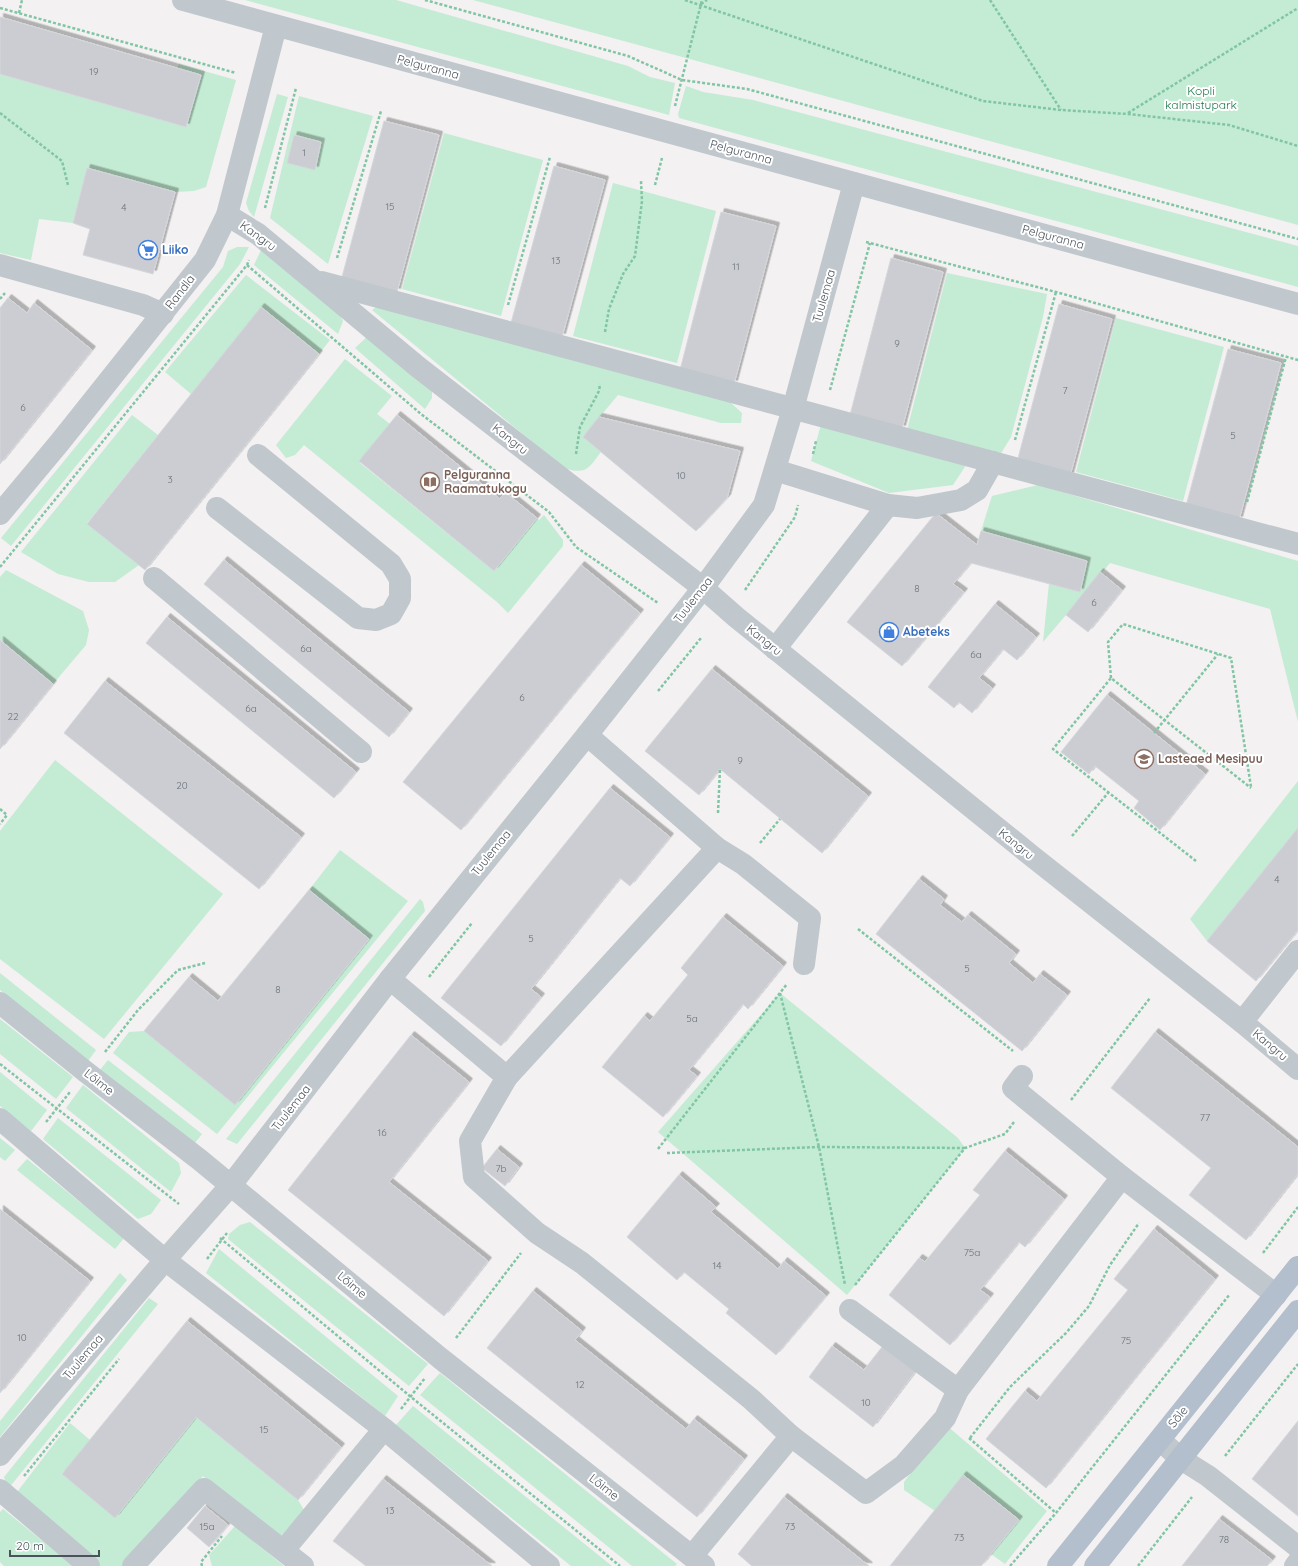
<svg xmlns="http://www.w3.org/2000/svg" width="1298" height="1566" font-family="Quicksand,sans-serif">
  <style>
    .green { fill: #c4ebd4; fill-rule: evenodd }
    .building { fill: #cbcdd2; stroke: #d5d7db; filter: url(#shadow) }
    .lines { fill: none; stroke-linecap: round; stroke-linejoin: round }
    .path { stroke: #80c6a5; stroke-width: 2.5; stroke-dasharray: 3 2; stroke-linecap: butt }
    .minor { stroke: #c0c7cd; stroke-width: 22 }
    .major { stroke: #b3bfcc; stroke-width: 22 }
    .labels { text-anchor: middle; stroke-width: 4; stroke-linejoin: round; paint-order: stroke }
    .number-label { font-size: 10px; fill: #6a727a }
    .street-label { font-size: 12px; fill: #4a535c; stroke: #fff }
    .park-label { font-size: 12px; fill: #22774f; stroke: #fff }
    .shop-label { font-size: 12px; font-weight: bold; fill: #366cbe; stroke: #fff; text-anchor: start }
    .education-label { font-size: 12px; font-weight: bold; fill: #785e54; stroke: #fff; text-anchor: start }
  </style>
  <defs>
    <filter id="shadow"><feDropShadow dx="3.5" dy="-3.5" stdDeviation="0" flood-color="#0004"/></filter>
  </defs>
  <rect width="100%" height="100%" fill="#f3f1f1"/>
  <g class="green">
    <polygon points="245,0 396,0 628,66 650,77 675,83 669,115"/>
    <polygon points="473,0 1298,0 1298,225"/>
    <polygon points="179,64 236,80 206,187 194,191 175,192 88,168 73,223 39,219 31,260 0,253 0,74 186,127 201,75 177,68"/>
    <polygon points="686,86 703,92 753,100 1298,246 1298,287 679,118 678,114"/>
    <polygon points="277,94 288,97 254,217 249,211 246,203"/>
    <path d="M 299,96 L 373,116 L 328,264 L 270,218 ZM 294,135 L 321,142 L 315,169 L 287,163 Z"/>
    <polygon points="444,133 543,160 501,316 402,289"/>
    <polygon points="613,183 716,211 677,363 573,336"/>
    <polygon points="237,247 249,247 240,264 11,546 1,538 223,267 228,251"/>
    <polygon points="261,250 338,312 343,321 338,334 254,265"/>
    <polygon points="947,273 1047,294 1043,317 1011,437 1000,455 907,430"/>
    <polygon points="246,275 330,340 319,354 261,307 191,394 165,372"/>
    <path d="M 383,302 L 720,393 L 742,413 L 741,423 L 721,423 L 618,395 L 583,437 L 601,452 C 588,469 586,475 564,468 L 372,310 Z"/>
    <polygon points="1116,318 1224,347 1183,501 1076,472"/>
    <polygon points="368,336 432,390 432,398 425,409 355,348"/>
    <polygon points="345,359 392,396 377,414 390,424 360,463 494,571 537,518 539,520 544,515 563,540 563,546 508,613 497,602 304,445 295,455 286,458 276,445"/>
    <polygon points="132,415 158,435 87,523 139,565 115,582 89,582 58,574 21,552"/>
    <polygon points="823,417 972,456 953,485 889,493 811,461"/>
    <polygon points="1038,485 1298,561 1298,722 1270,609 1110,563 1043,642 1049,583 1087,561 981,531 992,496"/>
    <polygon points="6,570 83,611 89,630 86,645 53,684 0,640 0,577"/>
    <polygon points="55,760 223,894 104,1039 0,959 0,831"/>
    <polygon points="1298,781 1298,828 1207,941 1190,919"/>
    <polygon points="340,850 408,901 217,1134 113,1053 129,1032 144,1031 235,1105 369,939 309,890"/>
    <polygon points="420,899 423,902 425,911 237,1144 226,1139"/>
    <polygon points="0,973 96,1050 88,1061 0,990"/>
    <polygon points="780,993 958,1138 965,1148 847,1295 658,1132"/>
    <polygon points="0,1019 73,1077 56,1099 0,1054"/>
    <polygon points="108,1060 202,1134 194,1144 100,1070"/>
    <polygon points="0,1072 47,1110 31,1131 0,1106"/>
    <polygon points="83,1085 179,1163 181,1173 171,1192 66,1108"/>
    <polygon points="58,1118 161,1200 151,1214 138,1219 43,1139"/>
    <polygon points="0,1138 15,1150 5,1161 0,1157"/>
    <polygon points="27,1159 124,1238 115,1249 17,1170"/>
    <polygon points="250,1222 428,1364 409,1386 228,1239 229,1234 240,1225"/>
    <polygon points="219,1249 398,1396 385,1416 206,1273"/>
    <polygon points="120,1273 127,1280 0,1437 0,1421"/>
    <polygon points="149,1298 158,1304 8,1489 4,1477"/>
    <polygon points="440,1373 677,1564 675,1566 632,1566 420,1395"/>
    <polygon points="413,1406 612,1566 571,1566 396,1425"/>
    <polygon points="196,1417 298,1500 304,1510 282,1535 272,1535 203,1476 158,1528 127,1566 98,1566 14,1496 70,1423 90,1440 62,1474 115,1517"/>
    <polygon points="946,1425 1047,1511 1005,1564 991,1554 1019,1519 964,1475 935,1511 904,1490 904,1482"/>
    <polygon points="3,1509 73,1566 4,1566 0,1562 0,1512"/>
    <polygon points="235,1526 284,1566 212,1566 209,1555"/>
  </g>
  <g class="building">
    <polygon points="0,17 201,75 186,127 0,74"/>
    <polygon points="384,121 439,135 397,292 342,277"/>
    <polygon points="294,135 321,142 315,170 287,163"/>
    <polygon points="554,166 605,180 562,337 511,323"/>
    <polygon points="87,168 175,192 153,274 83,255 90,229 73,223"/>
    <polygon points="721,212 776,226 734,384 680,370"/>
    <polygon points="891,258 943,272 902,429 850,415"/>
    <polygon points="8,298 27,313 34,303 92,350 0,464 0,308"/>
    <polygon points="1059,304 1112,319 1070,476 1017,462"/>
    <polygon points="261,307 319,354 145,570 87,524"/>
    <polygon points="1228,349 1281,363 1239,520 1186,506"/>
    <polygon points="397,415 500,499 505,492 537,518 494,571 359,461"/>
    <polygon points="599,417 740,451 727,498 696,531 583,437"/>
    <polygon points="936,513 977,545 981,531 1087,561 1080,592 971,563 953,584 964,592 902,666 847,622"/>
    <polygon points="224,560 409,712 389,737 204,584"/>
    <polygon points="581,565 640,613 461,830 403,782"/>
    <polygon points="1100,572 1122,590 1088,632 1066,615"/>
    <polygon points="995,604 1036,637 1017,660 1003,649 979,678 992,688 972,713 959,702 954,708 928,687"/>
    <polygon points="167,617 356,772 334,798 146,643"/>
    <polygon points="0,640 53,684 0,749"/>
    <polygon points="712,669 868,796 822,853 720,769 699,795 645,751"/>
    <polygon points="105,681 301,837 259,889 64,733"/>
    <polygon points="1107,695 1205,774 1160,830 1134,808 1139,801 1095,766 1089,774 1061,752"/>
    <polygon points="610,788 670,837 630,886 620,878 531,989 541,997 501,1046 441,998"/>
    <polygon points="1298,828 1298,930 1256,981 1207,941"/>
    <polygon points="919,879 944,899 940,905 962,922 968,915 1016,954 1009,963 1033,983 1040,974 1067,995 1022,1051 876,934"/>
    <polygon points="309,890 369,939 235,1105 144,1031 189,977 218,1001"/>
    <polygon points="723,917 783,966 748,1009 743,1004 689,1070 697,1076 663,1117 602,1067 644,1016 650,1021 688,975 681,968"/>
    <polygon points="1155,1032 1298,1147 1298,1174 1246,1240 1189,1195 1211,1168 1111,1088"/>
    <polygon points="411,1035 469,1082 389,1182 488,1261 444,1316 288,1190"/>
    <polygon points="497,1149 519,1167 505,1186 482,1168"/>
    <polygon points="1005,1151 1064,1199 1025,1247 1019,1242 980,1290 990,1297 950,1345 889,1295 919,1258 925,1262 980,1195 973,1190"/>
    <polygon points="679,1175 716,1207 711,1212 778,1269 784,1261 826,1296 776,1355 726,1313 729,1309 684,1272 677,1280 627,1237"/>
    <polygon points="0,1209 90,1281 0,1393"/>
    <polygon points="1154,1229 1215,1279 1046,1488 986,1439 1025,1391 1037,1401 1128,1290 1114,1279"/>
    <polygon points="533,1291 582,1331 575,1340 686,1429 694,1419 744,1459 697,1517 487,1348"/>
    <polygon points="187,1321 341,1447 298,1500 196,1417 115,1518 62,1474"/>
    <polygon points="886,1342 918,1368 873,1427 809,1377 832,1346 864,1370"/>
    <polygon points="1298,1421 1298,1516 1252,1479"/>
    <polygon points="963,1475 1019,1520 981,1566 890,1566"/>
    <polygon points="383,1479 492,1566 366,1566 333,1541"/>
    <polygon points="784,1497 869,1566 752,1566 738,1554"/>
    <polygon points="205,1506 228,1525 209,1547 187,1528"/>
    <polygon points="1219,1519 1272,1560 1267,1566 1182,1566"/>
  </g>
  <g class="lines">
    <g class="path">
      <polyline points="425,0 628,56 682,80 747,89 1298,239"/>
      <polyline points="685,0 983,101 1061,110 1128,114 1229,125 1298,146"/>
      <polyline points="990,0 1061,110"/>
      <polyline points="701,4 707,0"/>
      <polyline points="0,8 236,73"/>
      <polyline points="19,13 22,0"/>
      <polyline points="675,106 702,0"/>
      <polyline points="0,113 62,161 68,185"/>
      <polyline points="1128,113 1298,8"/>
      <polyline points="655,185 662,158"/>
      <polyline points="265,208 296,88"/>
      <polyline points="866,242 1056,292 1298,360"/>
      <polyline points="337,258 381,111"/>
      <polyline points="247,265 421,414 549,512 576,547 658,603"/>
      <polyline points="0,299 5,293"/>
      <polyline points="508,305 550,157"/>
      <polyline points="605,332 609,309 623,274 635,256 642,201 641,181"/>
      <polyline points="830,390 870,243"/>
      <polyline points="1015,440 1056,292"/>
      <polyline points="576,454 580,427 599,391 600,384"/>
      <polyline points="813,454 816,441"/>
      <polyline points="1247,502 1286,357"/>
      <polyline points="0,567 247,265 249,260"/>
      <polyline points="745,590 795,517 798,505"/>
      <polyline points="1111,678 1108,642 1123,624 1231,658 1251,787"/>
      <polyline points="658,691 701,638"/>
      <polyline points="1154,733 1218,654"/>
      <polyline points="0,809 7,815 0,824"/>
      <polyline points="718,813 720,769"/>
      <polyline points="1072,836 1108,793"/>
      <polyline points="760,843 780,819"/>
      <polyline points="1196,861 1053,749 1111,678 1251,788"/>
      <polyline points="858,929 1013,1051"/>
      <polyline points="429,977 472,923"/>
      <polyline points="780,993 819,1147 845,1285"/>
      <polyline points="105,1052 138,1010 178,970 205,963"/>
      <polyline points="0,1064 179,1204"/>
      <polyline points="1071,1100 1150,998"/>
      <polyline points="46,1122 70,1092"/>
      <polyline points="658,1149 787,984"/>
      <polyline points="667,1153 819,1147 965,1148"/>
      <polyline points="220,1238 411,1397 620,1566"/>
      <polyline points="1263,1253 1298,1207"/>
      <polyline points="207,1259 227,1233"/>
      <polyline points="855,1285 965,1148 1005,1134 1014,1122"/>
      <polyline points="456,1338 521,1253"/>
      <polyline points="401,1409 425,1378"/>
      <polyline points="969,1438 1056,1513"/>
      <polyline points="970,1438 1010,1387 1066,1333 1089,1306 1110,1265 1139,1223"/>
      <polyline points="1225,1456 1298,1364"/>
      <polyline points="24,1476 119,1359"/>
      <polyline points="202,1566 201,1562 222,1536"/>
      <polyline points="1010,1566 1056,1513 1230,1294"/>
      <polyline points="1138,1566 1192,1497"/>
    </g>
    <g class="minor">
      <polyline points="183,0 1298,304"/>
      <polyline points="227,215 258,234 418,367 703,588 736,617 1033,857 1242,1022 1298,1069"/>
      <polyline points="0,265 143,305 163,314"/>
      <polyline points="322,282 1298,544"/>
      <polyline points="775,470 888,505 917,508 961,500 977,490 993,462"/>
      <polyline points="217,508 358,618 376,620 391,614 400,598 400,579 391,564 258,455"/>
      <polyline points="0,514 60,442 205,260 227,215 276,26"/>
      <polyline points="154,578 361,752"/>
      <polyline points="775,649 888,505"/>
      <polyline points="587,735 717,848 743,864 810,918 804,964"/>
      <polyline points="717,848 507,1077 470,1141 474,1177 537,1233 582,1263 751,1399 791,1436 866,1493 904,1465 945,1418 958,1390 1122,1177 1276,1295"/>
      <polyline points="390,979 507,1077"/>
      <polyline points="0,1003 86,1072 200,1160 440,1358 704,1566"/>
      <polyline points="1242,1022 1298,951"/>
      <polyline points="1022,1076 1013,1088 1122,1177"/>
      <polyline points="0,1119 165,1260 384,1429 549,1566"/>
      <polyline points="850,1310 958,1390"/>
      <polyline points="1160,1440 1181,1459 1208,1476 1298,1547"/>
      <polyline points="0,1455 165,1260 231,1185 390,979 587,735 703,588 764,505 793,409 854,183"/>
      <polyline points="0,1490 89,1566"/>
      <polyline points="284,1550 384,1429"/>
      <polyline points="692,1556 791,1436"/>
      <polyline points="133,1566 204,1489 303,1566"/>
      <polyline points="1295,1566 1298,1562"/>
    </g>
    <g class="major">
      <polyline points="1058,1566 1298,1267"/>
      <polyline points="1095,1566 1298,1311"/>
    </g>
  </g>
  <defs>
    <g id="supermarket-ring" transform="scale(1)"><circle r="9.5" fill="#fff" stroke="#3f7fe0" stroke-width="1.5"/><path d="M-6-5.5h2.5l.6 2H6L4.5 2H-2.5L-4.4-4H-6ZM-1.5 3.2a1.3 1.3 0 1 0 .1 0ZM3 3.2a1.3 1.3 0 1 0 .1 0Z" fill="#3f7fe0"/></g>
    <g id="library-ring" transform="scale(1)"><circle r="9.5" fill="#fff" stroke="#8d6e63" stroke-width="1.5"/><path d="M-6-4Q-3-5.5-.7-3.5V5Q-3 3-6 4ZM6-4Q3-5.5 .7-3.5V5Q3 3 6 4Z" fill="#8d6e63"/></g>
    <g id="shop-ring" transform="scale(1)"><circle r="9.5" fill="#fff" stroke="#3f7fe0" stroke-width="1.5"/><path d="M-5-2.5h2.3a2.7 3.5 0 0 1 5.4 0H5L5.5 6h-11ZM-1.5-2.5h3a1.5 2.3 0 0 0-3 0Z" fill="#3f7fe0"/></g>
    <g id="school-ring" transform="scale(1)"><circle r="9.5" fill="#fff" stroke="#8d6e63" stroke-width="1.5"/><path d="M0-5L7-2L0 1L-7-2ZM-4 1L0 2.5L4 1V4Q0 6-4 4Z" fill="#8d6e63"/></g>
  </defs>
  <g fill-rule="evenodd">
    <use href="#supermarket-ring" x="148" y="250"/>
    <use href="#library-ring" x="430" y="482"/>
    <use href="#shop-ring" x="889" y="632"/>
    <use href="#school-ring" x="1144" y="759"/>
  </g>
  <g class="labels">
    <g class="number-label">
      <text x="94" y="75">19</text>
      <text x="304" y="156">1</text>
      <text x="390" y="210">15</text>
      <text x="124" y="211">4</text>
      <text x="556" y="264">13</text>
      <text x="736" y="270">11</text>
      <text x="897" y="347">9</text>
      <text x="1065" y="394">7</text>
      <text x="23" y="411">6</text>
      <text x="1233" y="439">5</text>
      <text x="681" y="479">10</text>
      <text x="170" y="483">3</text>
      <text x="917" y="592">8</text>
      <text x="1094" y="606">6</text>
      <text x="306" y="652">6a</text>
      <text x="976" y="658">6a</text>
      <text x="522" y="701">6</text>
      <text x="251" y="712">6a</text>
      <text x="13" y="720">22</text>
      <text x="740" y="764">9</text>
      <text x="182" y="789">20</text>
      <text x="1277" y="883">4</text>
      <text x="531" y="942">5</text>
      <text x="967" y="972">5</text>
      <text x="278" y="993">8</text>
      <text x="692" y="1022">5a</text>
      <text x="1205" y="1121">77</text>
      <text x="382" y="1136">16</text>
      <text x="501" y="1172">7b</text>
      <text x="972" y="1256">75a</text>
      <text x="717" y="1269">14</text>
      <text x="22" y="1341">10</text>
      <text x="1126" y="1344">75</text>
      <text x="580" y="1388">12</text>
      <text x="866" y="1406">10</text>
      <text x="264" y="1433">15</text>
      <text x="390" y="1514">13</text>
      <text x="207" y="1530">15a</text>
      <text x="790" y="1530">73</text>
      <text x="959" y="1541">73</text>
      <text x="1224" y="1543">78</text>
    </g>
    <g class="street-label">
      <text transform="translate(428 67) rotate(15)" y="4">Pelguranna</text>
      <text transform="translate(741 152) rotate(15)" y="4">Pelguranna</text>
      <text transform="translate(258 236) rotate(36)" y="4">Kangru</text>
      <text transform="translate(1053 237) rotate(15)" y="4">Pelguranna</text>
      <text transform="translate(180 292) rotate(-52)" y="4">Randla</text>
      <text transform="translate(824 296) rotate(-74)" y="4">Tuulemaa</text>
      <text transform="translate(510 439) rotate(38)" y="4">Kangru</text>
      <text transform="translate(693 600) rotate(-52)" y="4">Tuulemaa</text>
      <text transform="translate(764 640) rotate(39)" y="4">Kangru</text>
      <text transform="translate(1016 844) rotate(39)" y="4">Kangru</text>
      <text transform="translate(491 853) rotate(-51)" y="4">Tuulemaa</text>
      <text transform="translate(1270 1045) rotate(40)" y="4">Kangru</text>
      <text transform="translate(99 1082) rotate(38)" y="4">Lõime</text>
      <text transform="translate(291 1108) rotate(-52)" y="4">Tuulemaa</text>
      <text transform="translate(352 1285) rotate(40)" y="4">Lõime</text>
      <text transform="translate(83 1357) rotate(-50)" y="4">Tuulemaa</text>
      <text transform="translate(1178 1417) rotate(-51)" y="4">Sõle</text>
      <text transform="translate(604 1487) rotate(38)" y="4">Lõime</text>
    </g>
    <g class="park-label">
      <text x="1201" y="95">Kopli<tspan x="1201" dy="14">kalmistupark</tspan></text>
    </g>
    <g class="shop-label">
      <text x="162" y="254">Liiko</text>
      <text x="903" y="636">Abeteks</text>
    </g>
    <g class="education-label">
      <text x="444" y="479">Pelguranna<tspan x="444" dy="14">Raamatukogu</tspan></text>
      <text x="1158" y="763">Lasteaed Mesipuu</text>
    </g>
  </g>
  <path d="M10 1550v6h89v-6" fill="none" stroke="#4a535c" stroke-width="2"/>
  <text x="16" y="1550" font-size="12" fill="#4a535c" stroke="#ffffff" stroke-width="3" paint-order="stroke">20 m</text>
</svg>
